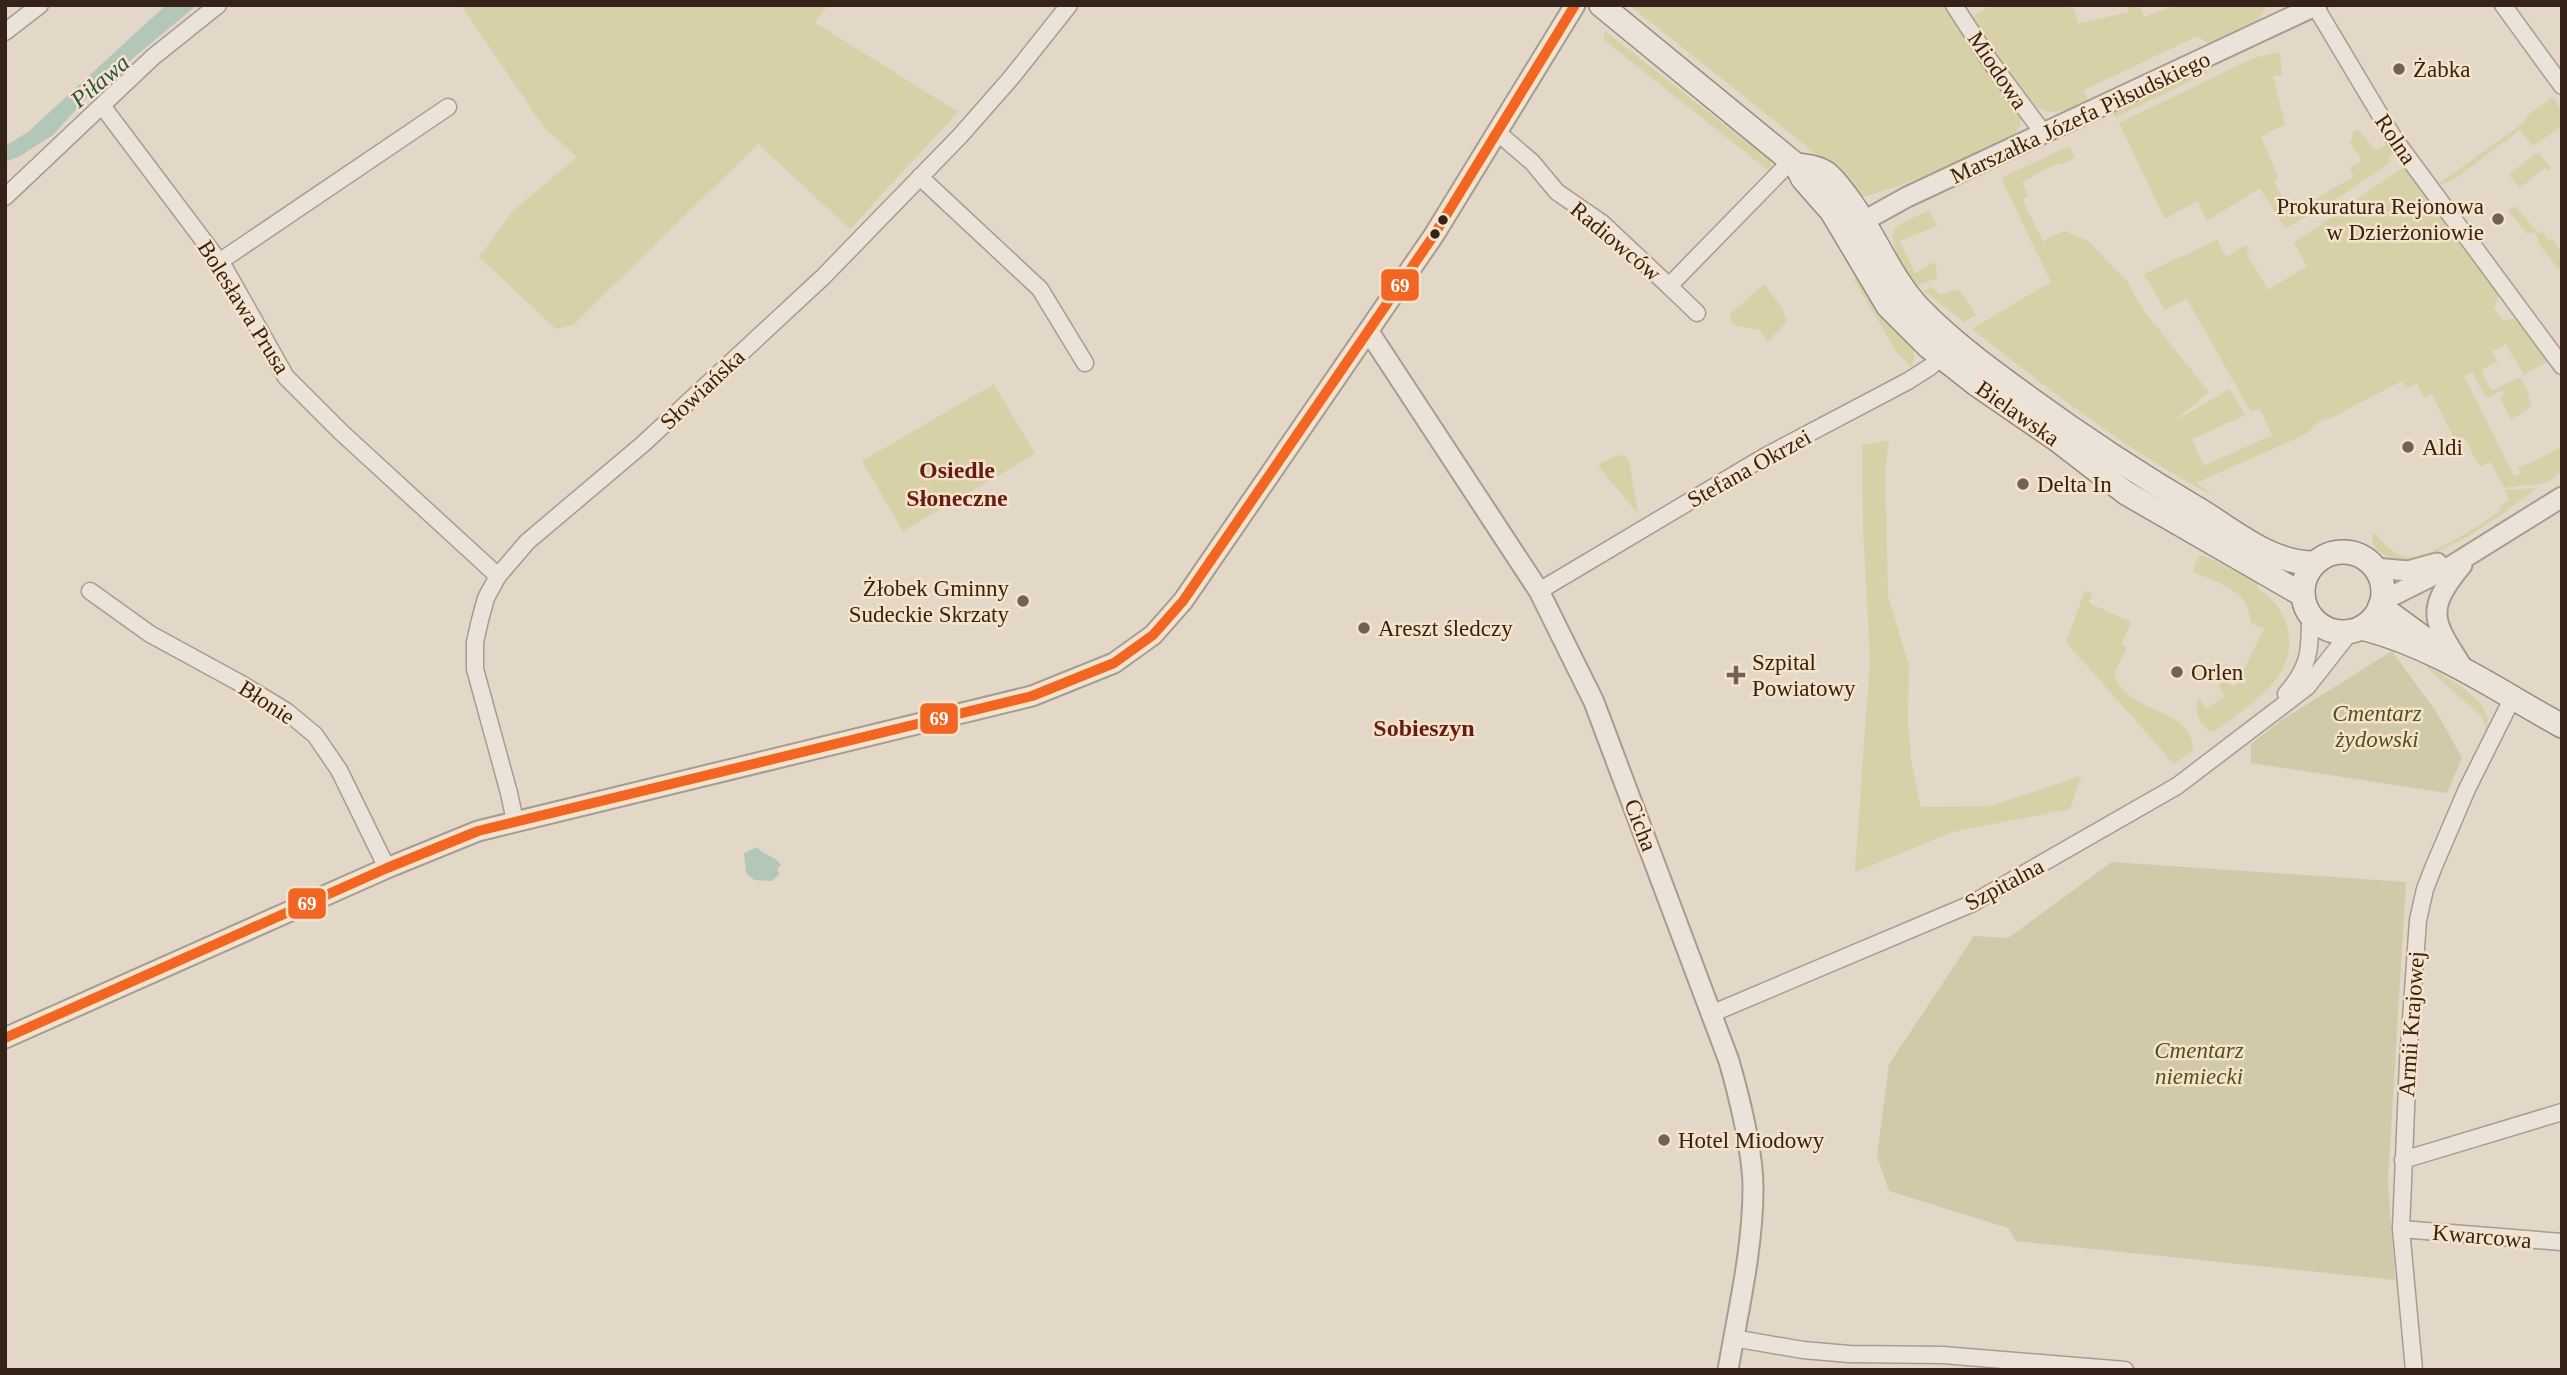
<svg xmlns="http://www.w3.org/2000/svg" width="2567" height="1375" font-family="'Times New Roman',serif">
  <style>
    .green { fill: #d7d1a8 }
    .cemetery { fill: #d1caa8 }
    .water { fill: #b3c7b8 }
    .lines { fill: none; stroke-linecap: round; stroke-linejoin: round }
    .minor-casing { stroke: #a89c91; stroke-width: 19 }
    .tertiary-casing { stroke: #a89c91; stroke-width: 23 }
    .secondary-casing { stroke: #978b81; stroke-width: 26 }
    .minor { stroke: #ebe3d9; stroke-width: 16 }
    .tertiary { stroke: #ebe3d9; stroke-width: 19 }
    .secondary { stroke: #ebe3d9; stroke-width: 23 }
    .bus-1-casing { stroke: #f7e3c9; stroke-width: 16 }
    .bus-1 { stroke: #f26522; stroke-width: 10 }
    .poi-dot { fill: #726256; stroke: #f7e3c9; stroke-width: 2.5 }
    .bus-dot { fill: #352319; stroke: #f7e3c9; stroke-width: 2.5 }
    .labels { text-anchor: middle; stroke-width: 5; stroke-linejoin: round; paint-order: stroke }
    .poi-label { font-size: 23px; fill: #352319; stroke: #f7e3c9; text-anchor: start }
    .street-label { font-size: 23px; fill: #352319; stroke: #f7e3c9 }
    .park-label { font-size: 23px; font-style: italic; fill: #4e531f; stroke: #f7e3c9 }
    .water-label { font-size: 24px; font-style: italic; fill: #27564c; stroke: #f7e3c9 }
    .neighbourhood-label { font-size: 24px; font-weight: bold; fill: #651b16; stroke: #f7e3c9 }
    .line-badge { stroke: #f7e3c9; stroke-width: 2.5 }
    .badge-label { font-size: 19px; text-anchor: middle; font-weight: bold; fill: #fff }
  </style>
  <rect width="100%" height="100%" fill="#e3d7c7"/>
  <g class="green">
    <polygon points="461,5 829,5 814,22 958,112 850,229 758,144 573,325 556,329 479,257 512,212 577,157 543,126"/>
    <path d="M 1629,5 L 1945,5 L 2020,109 C 2022,118 2022,127 2015,134 C 1999,151 1885,192 1860,198 L 1805,145 Z"/>
    <path d="M 1992,5 L 2066,5 L 2074,9 L 2078,24 L 2128,12 L 2128,5 L 2139,5 L 2144,17 L 2175,5 L 2268,5 L 2256,23 L 2210,45 L 2198,36 L 2086,89 L 2083,91 L 2089,101 C 2069,110 2049,120 2030,101 L 1972,19 L 1978,13 Z"/>
    <polygon points="1605,31 1768,159 1772,165 1770,172 1603,39"/>
    <polygon points="2280,52 2282,75 2273,76 2285,124 2261,137 2278,177 2273,181 2293,213 2354,176 2350,168 2362,160 2349,141 2354,137 2352,133 2358,129 2376,151 2391,143 2394,146 2388,164 2331,203 2285,228 2260,188 2207,221 2197,201 2165,219 2119,123 2254,58"/>
    <polygon points="2202,68 2208,73 2116,117 2113,114 2115,109"/>
    <polygon points="2553,97 2562,111 2562,126 2533,146 2520,130 2452,181 2437,185 2522,124 2529,114"/>
    <path d="M 2069,146 L 2075,158 L 2060,165 L 2058,163 L 2022,182 L 2028,196 L 2022,199 L 2043,241 L 2064,231 L 2087,240 L 2127,281 L 2141,307 L 2209,392 L 2173,422 L 2230,389 L 2245,415 L 2192,439 L 2204,466 L 2272,435 L 2260,409 L 2251,412 L 2187,299 L 2165,310 L 2144,274 L 2217,240 L 2226,257 L 2246,245 L 2249,249 L 2246,253 L 2268,290 L 2307,266 L 2294,243 L 2406,165 L 2500,294 L 2494,308 L 2504,321 L 2519,317 L 2548,361 L 2524,375 L 2506,344 L 2492,351 L 2497,362 L 2481,370 L 2491,391 L 2520,377 L 2530,396 L 2528,398 L 2532,406 L 2511,420 L 2500,397 L 2504,394 L 2502,390 L 2486,398 L 2473,373 L 2464,376 L 2514,476 L 2521,473 L 2518,467 L 2534,462 L 2562,446 L 2562,471 C 2557,474 2552,479 2547,482 C 2534,487 2519,484 2505,488 L 2490,462 L 2481,466 L 2477,463 L 2464,437 L 2455,440 L 2432,394 L 2424,398 L 2417,384 L 2406,388 L 2402,381 L 2331,418 L 2321,420 L 2306,434 L 2196,483 L 2214,496 C 2126,451 2050,390 1972,329 L 2051,282 L 2001,178 Z"/>
    <polygon points="2538,152 2551,168 2547,171 2545,168 2520,188 2509,174"/>
    <polygon points="2515,206 2539,234 2542,232 2549,241 2552,239 2562,254 2562,274 2537,241 2539,239 2534,232 2527,234 2508,210"/>
    <path d="M 1929,211 L 1937,226 L 1900,241 L 1915,273 L 1935,262 L 1938,278 L 1918,285 C 1909,278 1905,267 1899,257 C 1882,225 1903,222 1929,211 Z"/>
    <polygon points="1856,274 1913,348 1914,359 1911,367 1897,352 1854,280"/>
    <polygon points="1764,284 1782,308 1787,322 1767,342 1760,330 1733,325 1729,315"/>
    <polygon points="1932,287 1940,295 1959,289 1976,315 1964,322 1924,291"/>
    <polygon points="994,384 1035,454 903,531 862,461"/>
    <polygon points="1889,440 1885,470 1888,597 1909,665 1908,722 1911,761 1921,807 1990,806 2081,776 2070,809 1953,832 1855,872 1870,659 1863,526 1862,445"/>
    <polygon points="1618,455 1626,456 1629,461 1638,514 1599,467 1601,463"/>
    <path d="M 2536,488 C 2505,513 2425,576 2384,555 C 2375,550 2370,544 2373,534 L 2376,534 C 2382,543 2395,556 2409,557 C 2432,558 2483,523 2501,510 L 2500,507 L 2509,500 L 2505,490 Z"/>
    <path d="M 2198,556 L 2205,556 L 2258,583 L 2257,588 C 2273,599 2284,611 2288,630 C 2298,679 2247,706 2214,732 C 2200,728 2193,712 2199,698 L 2206,709 L 2225,696 L 2219,686 L 2220,680 L 2235,687 L 2264,629 L 2250,622 C 2251,591 2217,582 2193,572 Z"/>
    <path d="M 2085,591 L 2092,594 L 2089,603 L 2131,622 L 2121,645 L 2127,647 L 2114,674 C 2127,716 2193,705 2193,750 L 2174,764 L 2066,642 Z"/>
    <path d="M 2421,662 C 2443,677 2498,699 2486,732 L 2483,718 Z"/>
  </g>
  <g class="cemetery">
    <polygon points="2392,651 2437,713 2462,758 2447,793 2251,763 2251,744 2283,719"/>
    <polygon points="2112,862 2406,882 2388,1181 2395,1280 2016,1241 2008,1228 1889,1191 1877,1157 1889,1064 1974,936 2008,938"/>
  </g>
  <g class="water">
    <polygon points="166,5 197,5 91,93 53,135 20,156 5,162 5,146 28,132"/>
    <path d="M 757,847 C 764,856 775,855 781,865 L 777,869 L 779,874 L 772,881 L 754,880 L 746,873 L 744,853 Z"/>
  </g>
  <g class="lines">
    <g class="minor-casing">
      <g id="minor">
        <polyline points="1954,5 1990,61 2044,134"/>
        <polyline points="2503,5 2562,86"/>
        <polyline points="2315,6 2395,140 2562,366"/>
        <polyline points="5,32 40,5"/>
        <polyline points="103,107 225,269 286,377 341,432 498,576"/>
        <polyline points="1498,133 1532,162 1557,192 1602,223 1669,286 1791,161"/>
        <polyline points="920,177 1040,289 1085,363"/>
        <polyline points="5,197 153,57 218,5"/>
        <polyline points="219,262 448,107"/>
        <polyline points="1669,286 1697,313"/>
        <polyline points="90,591 150,634 238,682 286,711 315,735 339,770 387,868"/>
        <polyline points="1539,591 1764,457 1908,381 1930,367 1949,350"/>
        <path d="M 2286,694 C 2310,666 2310,651 2310,616"/>
        <polyline points="515,821 509,793 475,669 475,642 480,620 486,598 498,576 527,542 643,444 823,277 960,136 1011,78 1069,5"/>
        <polyline points="1713,1013 1971,904 2177,786 2307,687 2351,631"/>
        <polyline points="2403,1160 2562,1112"/>
        <polyline points="2401,1229 2562,1242"/>
        <polyline points="1733,1338 1803,1350 1849,1354 1943,1355 2125,1370"/>
        <polyline points="2414,1370 2401,1229 2408,1062 2418,920 2425,889 2434,866 2467,789 2513,697"/>
      </g>
    </g>
    <g class="tertiary-casing">
      <g id="tertiary">
        <polyline points="1851,228 1907,197 2317,5"/>
        <path d="M 1369,332 L 1539,591 L 1594,702 L 1729,1061 C 1739,1096 1753,1153 1753,1188 C 1753,1249 1738,1311 1728,1370"/>
        <path d="M 2462,565 C 2424,611 2433,621 2463,668"/>
        <polyline points="2375,568 2408,571 2437,563"/>
        <polyline points="2382,601 2448,568 2562,497"/>
        <polyline points="5,1038 387,868 478,831 1032,696 1114,663 1153,635 1183,601 1434,235 1575,5"/>
      </g>
    </g>
    <g class="secondary-casing">
      <g id="secondary">
        <polyline points="1601,5 1796,165 1803,179 1832,212 1888,306 1929,347 1976,384 2056,439 2126,493 2303,595"/>
        <path d="M 1796,165 C 1805,166 1818,167 1826,173 C 1834,179 1841,189 1847,197 C 1873,231 1891,279 1919,308 C 1952,342 1990,370 2029,398 C 2085,439 2142,476 2201,511 C 2237,533 2271,563 2314,563"/>
        <circle cx="2343" cy="592" r="40"/>
        <polyline points="2380,606 2425,639"/>
        <path d="M 2362,628 C 2436,647 2495,689 2562,726"/>
      </g>
    </g>
    <use href="#minor" class="minor"/>
    <use href="#tertiary" class="tertiary"/>
    <use href="#secondary" class="secondary"/>
    <g class="bus-1-casing">
      <polyline id="bus-1" points="5,1038 387,868 478,831 1032,696 1114,663 1153,635 1183,601 1434,235 1575,5"/>
    </g>
    <use href="#bus-1" class="bus-1"/>
  </g>
  <g class="poi-dot">
    <circle cx="2399" cy="69" r="7"/>
    <circle cx="2498" cy="219" r="7"/>
    <circle cx="2408" cy="447" r="7"/>
    <circle cx="2023" cy="484" r="7"/>
    <circle cx="1023" cy="601" r="7"/>
    <circle cx="1364" cy="628" r="7"/>
    <circle cx="2177" cy="672" r="7"/>
    <path d="M1732.5 664.5h7v7h7v7h-7v7h-7v-7h-7v-7h7z"/>
    <circle cx="1664" cy="1140" r="7"/>
  </g>
  <g class="bus-dot">
    <circle cx="1443" cy="220" r="6"/>
    <circle cx="1435" cy="234" r="6"/>
  </g>
  <g class="labels">
    <g class="poi-label">
      <text x="2413" y="77">Żabka</text>
      <text x="2484" y="214" text-anchor="end">Prokuratura Rejonowa<tspan x="2484" dy="26">w Dzierżoniowie</tspan></text>
      <text x="2422" y="455">Aldi</text>
      <text x="2037" y="492">Delta In</text>
      <text x="1009" y="596" text-anchor="end">Żłobek Gminny<tspan x="1009" dy="26">Sudeckie Skrzaty</tspan></text>
      <text x="1378" y="636">Areszt śledczy</text>
      <text x="1752" y="670">Szpital<tspan x="1752" dy="26">Powiatowy</tspan></text>
      <text x="2191" y="680">Orlen</text>
      <text x="1678" y="1148">Hotel Miodowy</text>
    </g>
    <g class="street-label">
      <text transform="translate(1998 70) rotate(56)" y="8">Miodowa</text>
      <text transform="translate(2080 117) rotate(-25)" y="8">Marszałka Józefa Piłsudskiego</text>
      <text transform="translate(2396 139) rotate(56)" y="8">Rolna</text>
      <text transform="translate(1616 241) rotate(40)" y="8">Radiowców</text>
      <text transform="translate(244 307) rotate(58)" y="8">Bolesława Prusa</text>
      <text transform="translate(702 389) rotate(-43)" y="8">Słowiańska</text>
      <text transform="translate(2018 413) rotate(35)" y="8">Bielawska</text>
      <text transform="translate(1749 468) rotate(-29)" y="8">Stefana Okrzei</text>
      <text transform="translate(267 702) rotate(33)" y="8">Błonie</text>
      <text transform="translate(1641 825) rotate(69)" y="8">Cicha</text>
      <text transform="translate(2004 884) rotate(-28)" y="8">Szpitalna</text>
      <text transform="translate(2411 1024) rotate(-86)" y="8">Armii Krajowej</text>
      <text transform="translate(2482 1236) rotate(5)" y="8">Kwarcowa</text>
    </g>
    <g class="park-label">
      <text x="2377" y="721">Cmentarz<tspan x="2377" dy="26">żydowski</tspan></text>
      <text x="2199" y="1058">Cmentarz<tspan x="2199" dy="26">niemiecki</tspan></text>
    </g>
    <g class="water-label">
      <text transform="translate(100 81) rotate(-40)" y="8">Piława</text>
    </g>
    <g class="neighbourhood-label">
      <text x="957" y="478">Osiedle<tspan x="957" dy="28">Słoneczne</tspan></text>
      <text x="1424" y="736">Sobieszyn</text>
    </g>
  </g>
  <g class="line-badge">
    <rect x="1380" y="268" width="40" height="34" rx="7" fill="#f26522"/>
    <rect x="919" y="702" width="40" height="33" rx="7" fill="#f26522"/>
    <rect x="287" y="887" width="40" height="33" rx="7" fill="#f26522"/>
  </g>
  <g class="badge-label">
    <text x="1400" y="292">69</text>
    <text x="939" y="725">69</text>
    <text x="307" y="910">69</text>
  </g>
  <rect width="2567" height="1375" fill="none" stroke="#352319" stroke-width="14"/>
</svg>
